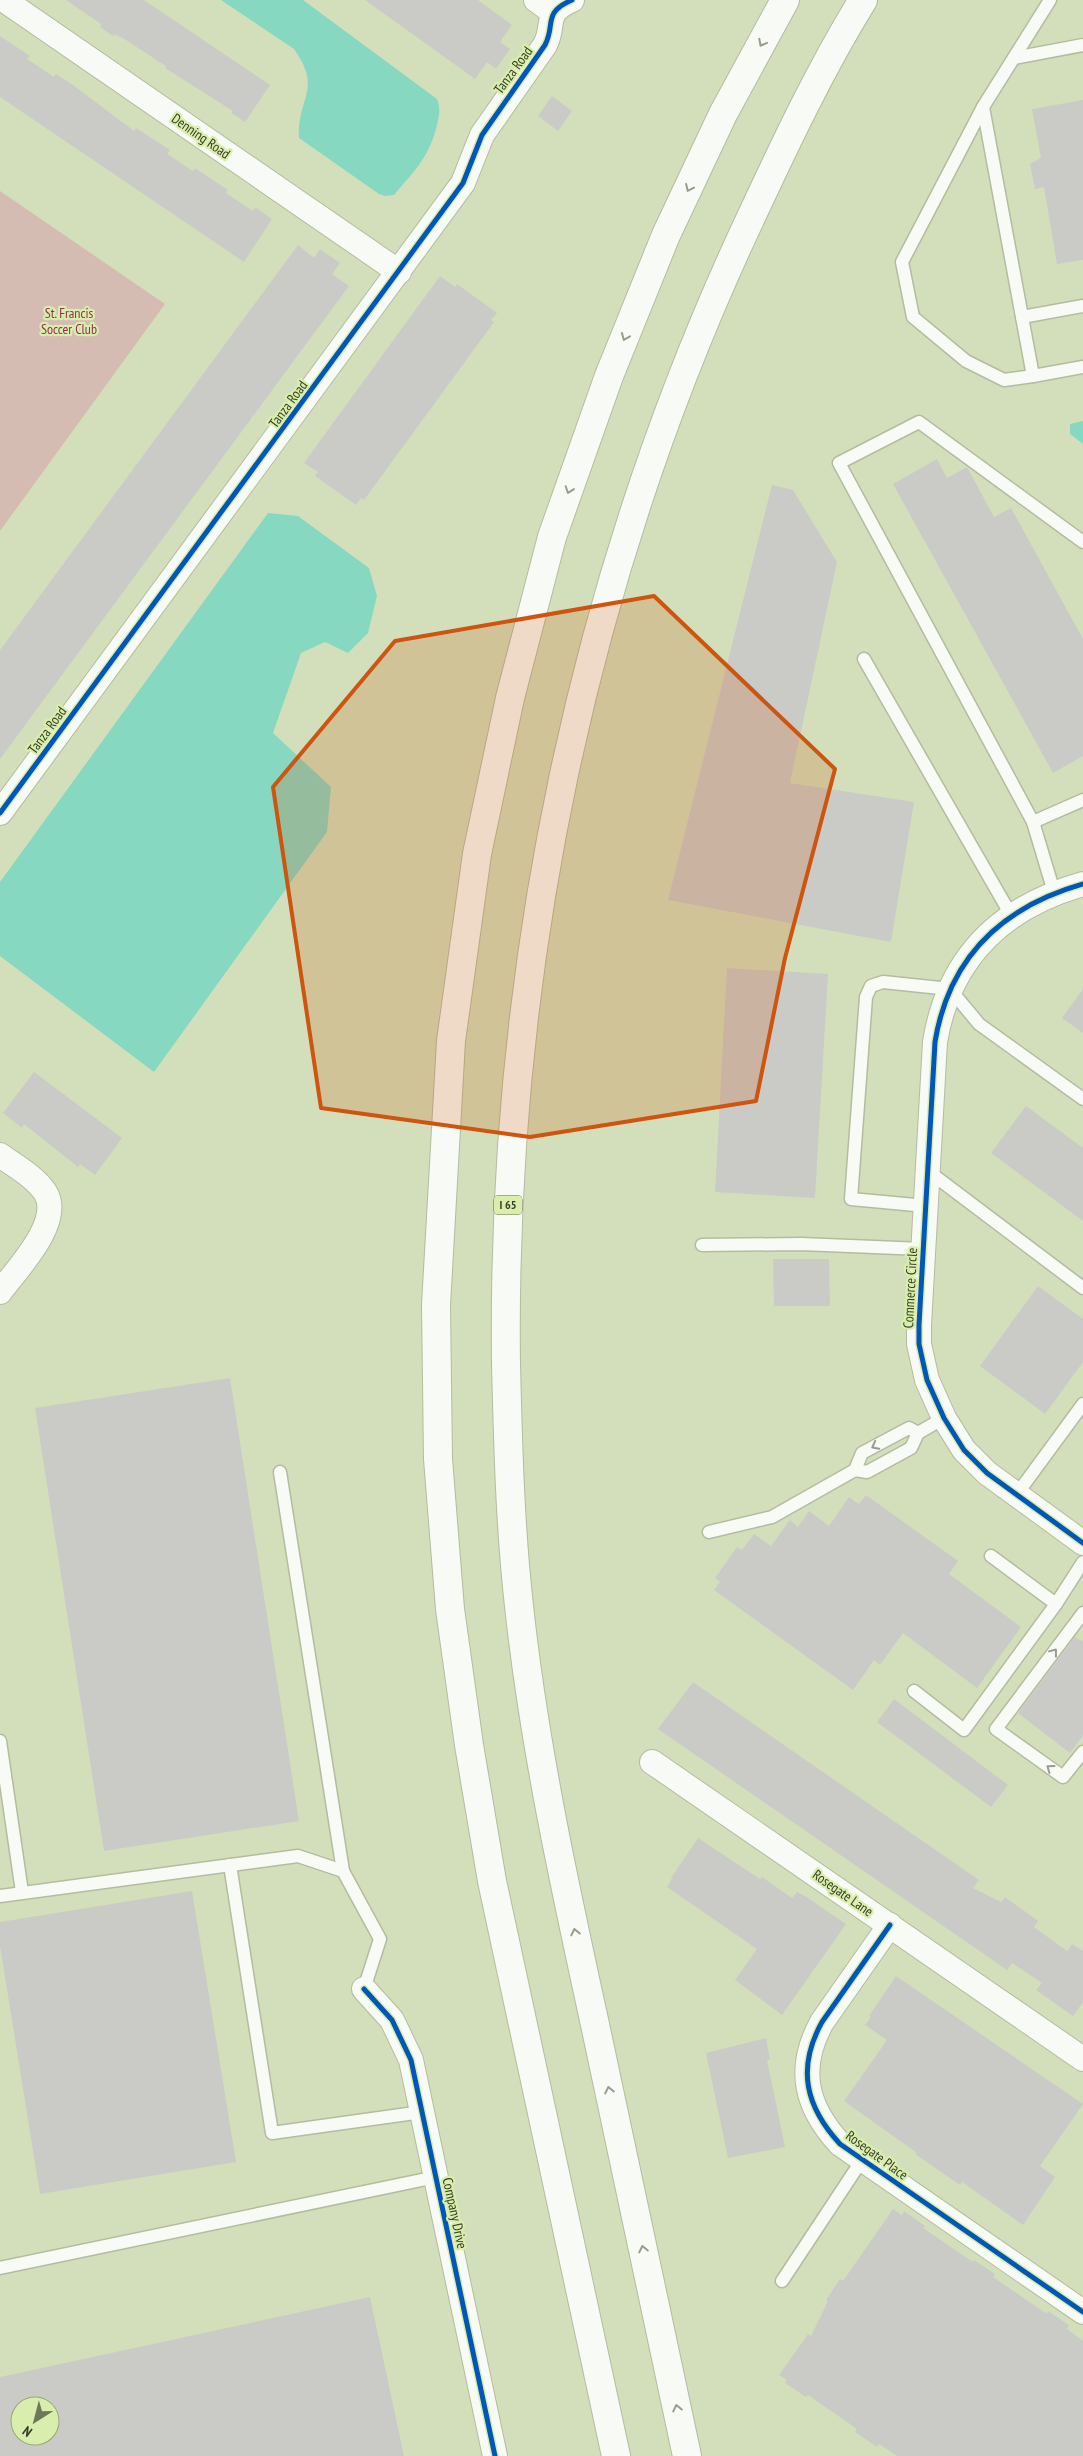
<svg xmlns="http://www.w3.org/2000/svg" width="1083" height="2456" font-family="'PT Sans Narrow',sans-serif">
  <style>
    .green { fill: #d5bcb3 }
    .water { fill: #87d8c1 }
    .building { fill: #cacbc6; fill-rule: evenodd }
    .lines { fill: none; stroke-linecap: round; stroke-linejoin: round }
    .service-casing { stroke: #b3bca0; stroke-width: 15 }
    .minor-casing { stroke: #b3bca0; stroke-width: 26 }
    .motorway-casing { stroke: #b3bca0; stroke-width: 30 }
    .service { stroke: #f8faf5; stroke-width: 12 }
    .minor { stroke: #f8faf5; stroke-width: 24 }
    .motorway { stroke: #f8faf5; stroke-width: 28 }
    .cycleway-casing { stroke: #d9eeac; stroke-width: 8 }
    .cycleway { stroke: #0057b8; stroke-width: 5 }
    .oneway { stroke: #989c8c }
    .marked { fill: #cd5510; fill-opacity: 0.2; stroke: #cd5510; stroke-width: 4; stroke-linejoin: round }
    .labels { text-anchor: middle; stroke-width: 4.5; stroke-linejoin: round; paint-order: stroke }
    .shield { fill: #d9eeac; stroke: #68744d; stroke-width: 1 }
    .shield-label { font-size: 12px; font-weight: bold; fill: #373f24 }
    .street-label { font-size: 14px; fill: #373f24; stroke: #d9eeac }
    .park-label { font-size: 14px; fill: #8f2e50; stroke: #d9eeac }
  </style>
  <rect width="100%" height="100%" fill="#d3dfbb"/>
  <polygon class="green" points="0,191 165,304 0,531"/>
  <g class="water">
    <path d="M 221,0 L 303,0 L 437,99 C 441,109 439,115 437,125 C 429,158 415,170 394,195 L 385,196 L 379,194 L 299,138 C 297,97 323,90 294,49 Z"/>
    <polygon points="1083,421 1083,444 1070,434 1070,424"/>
    <polygon points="268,513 298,516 369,568 377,596 368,633 348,653 325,642 301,653 273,733 331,787 327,832 154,1072 0,956 0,882"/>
  </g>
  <g class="building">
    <polygon points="66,0 144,0 270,85 245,122 231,113 233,111 165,68 167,67 126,40 114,34 113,36 100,27 101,24"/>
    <polygon points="365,0 478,0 512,25 500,42 510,49 496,69 487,62 475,79"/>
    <polygon points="0,36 30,56 27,59 54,77 56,74 73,85 134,131 136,128 170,150 167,154 193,171 195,168 228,190 226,193 253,211 255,207 272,219 244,262 0,97"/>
    <polygon points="552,96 572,111 558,131 538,116"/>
    <polygon points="1083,100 1083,260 1057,264 1044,187 1035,189 1030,164 1041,158 1032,109"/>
    <polygon points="298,245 314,258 320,249 340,263 332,274 349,286 0,759 0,650"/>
    <polygon points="440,276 455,287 457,284 497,313 491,320 494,322 364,500 361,498 356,505 315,476 318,472 304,463"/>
    <polygon points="937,459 947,478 967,467 994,517 1011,508 1083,639 1083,756 1053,773 893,484"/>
    <polygon points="772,485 793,490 837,562 790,783 914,802 891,942 668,900"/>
    <polygon points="727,968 828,974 815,1198 715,1192"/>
    <polygon points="1083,989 1083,1033 1062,1018"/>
    <polygon points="34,1072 122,1138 95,1175 80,1164 78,1167 24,1124 22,1128 3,1113"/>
    <polygon points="1026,1106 1083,1148 1083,1221 991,1153"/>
    <polygon points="773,1259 829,1259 830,1306 774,1306"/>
    <polygon points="1038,1286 1083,1319 1083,1362 1045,1414 980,1366"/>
    <polygon points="230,1378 299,1821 104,1851 35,1408"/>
    <polygon points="866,1495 958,1561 949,1574 1021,1627 977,1688 903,1633 880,1665 874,1660 853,1690 714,1590 720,1582 715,1578 737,1547 742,1550 754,1534 771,1546 790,1520 798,1527 809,1511 829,1526 849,1497 859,1504"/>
    <polygon points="1075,1637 1083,1642 1083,1735 1070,1753 1018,1713"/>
    <polygon points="693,1682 979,1880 973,1888 1001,1902 1005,1897 1038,1921 1034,1927 1067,1951 1072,1944 1083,1951 1083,2002 1073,2016 1036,1990 1042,1983 1012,1963 1007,1970 658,1729"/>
    <polygon points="894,1699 1008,1785 991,1807 877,1722"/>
    <polygon points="698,1838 760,1879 762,1877 792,1898 797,1892 805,1896 846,1924 782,2015 735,1980 757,1949 667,1887 672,1879 671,1878"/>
    <polygon points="192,1891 236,2162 40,2194 0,1946 0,1922"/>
    <polygon points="896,1976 1083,2104 1040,2166 1055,2177 1023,2225 962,2182 960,2185 915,2154 917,2153 844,2101 887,2040 865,2025 871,2017 869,2016"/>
    <polygon points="766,2038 770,2059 767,2060 785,2147 728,2158 706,2053"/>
    <polygon points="893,2209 902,2215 904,2211 925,2226 923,2228 973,2262 974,2260 995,2274 993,2277 1047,2314 1048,2311 1069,2325 1067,2329 1083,2341 1083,2456 897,2456 879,2444 877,2447 855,2432 857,2429 808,2395 806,2397 785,2383 787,2380 779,2375 808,2334 811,2336 828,2301 826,2300 840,2279 843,2281"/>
    <path d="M 370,2297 L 404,2456 L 0,2456 L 0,2377 ZM 20,2406 L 50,2406 L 50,2436 L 20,2436 Z"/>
  </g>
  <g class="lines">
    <g class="service-casing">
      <g id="service">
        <polyline points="1050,0 983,107 1033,376 1083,367"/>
        <polyline points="1014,58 1083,45"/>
        <polyline points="983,107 902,262 913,317 966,361 1004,380 1033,376"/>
        <polyline points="1022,317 1083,306"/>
        <polyline points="864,659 1011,915"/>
        <polyline points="1033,822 1083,800"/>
        <polyline points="1054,892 1033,822 839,463 919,422 1083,542"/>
        <polyline points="928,1171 1083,1288"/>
        <polyline points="926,1206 851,1199 866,997 871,986 883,982 950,989 979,1024 1083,1099"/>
        <polyline points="702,1245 801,1244 923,1249"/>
        <polyline points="918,1433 909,1428 862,1453 855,1470 867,1472 911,1448 918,1433 944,1418"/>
        <polyline points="280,1472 343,1871"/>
        <polyline points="1017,1494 1083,1404"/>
        <polyline points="709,1532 772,1517 855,1470"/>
        <polyline points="991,1556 1056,1604"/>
        <polyline points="1083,1613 996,1729 1063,1777 1083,1752"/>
        <polyline points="914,1691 964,1730 1056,1604 1083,1562"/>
        <polyline points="0,1741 22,1892"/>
        <polyline points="230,1865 272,2133 422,2112"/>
        <polyline points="0,1896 298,1856 343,1871 380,1939 364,1989"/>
        <polyline points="0,2268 436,2177"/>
        <polyline points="782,2281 862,2160"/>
      </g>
    </g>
    <g class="minor-casing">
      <g id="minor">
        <polyline points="4,0 399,272"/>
        <polyline points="536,0 554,13"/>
        <path d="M 0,813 L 463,183 L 482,135 L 545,45 C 556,24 542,13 572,0"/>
        <path d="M 1083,884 C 1002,907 949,957 935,1042 L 919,1325 L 919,1344 L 927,1380 L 944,1418 L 964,1450 L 987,1473 L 1083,1543"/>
        <path d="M 0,1155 C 15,1166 34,1176 45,1192 C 64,1221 17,1269 0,1292"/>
        <polyline points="652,1762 1083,2059"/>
        <path d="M 890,1925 L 822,2022 C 796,2069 806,2107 840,2144 L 1083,2312"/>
        <polyline points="364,1989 392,2020 411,2060 495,2456"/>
      </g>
    </g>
    <g class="motorway-casing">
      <g id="motorway">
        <polyline points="616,2456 492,1881 469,1745 450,1609 438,1459 436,1305 451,1041 477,854 510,698 552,537 609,376 666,235 723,114 785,0"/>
        <path d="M 687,2456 C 656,2311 625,2165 594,2020 C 564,1883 534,1745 519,1606 C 510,1526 508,1445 506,1364 C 501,969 583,573 752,215 C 786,142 821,68 863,0"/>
      </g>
    </g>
    <use href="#service" class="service"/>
    <use href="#minor" class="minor"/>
    <use href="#motorway" class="motorway"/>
    <g class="cycleway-casing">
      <g id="cycleway">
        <path d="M 0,813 L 463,183 L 482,135 L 545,45 C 556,24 542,13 572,0"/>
        <path d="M 1083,884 C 1002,907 949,957 935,1042 L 919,1325 L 919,1344 L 927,1380 L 944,1418 L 964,1450 L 987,1473 L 1083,1543"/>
        <path d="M 890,1925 L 822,2022 C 796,2069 806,2107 840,2144 L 1083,2312"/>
        <polyline points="364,1989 392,2020 411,2060 495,2456"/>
      </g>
    </g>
    <use href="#cycleway" class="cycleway"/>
  </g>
  <defs><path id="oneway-chevron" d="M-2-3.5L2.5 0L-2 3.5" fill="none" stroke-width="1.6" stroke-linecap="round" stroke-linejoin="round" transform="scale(1.25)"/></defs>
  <g class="oneway">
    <use href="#oneway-chevron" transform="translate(762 43) rotate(118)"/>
    <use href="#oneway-chevron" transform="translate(689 188) rotate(115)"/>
    <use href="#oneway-chevron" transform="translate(625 337) rotate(112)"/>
    <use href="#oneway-chevron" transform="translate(569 490) rotate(109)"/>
    <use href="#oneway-chevron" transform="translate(875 1446) rotate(152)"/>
    <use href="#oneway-chevron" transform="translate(1054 1652) rotate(-53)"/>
    <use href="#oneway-chevron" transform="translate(1050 1768) rotate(-144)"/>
    <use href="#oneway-chevron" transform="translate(575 1932) rotate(-102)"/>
    <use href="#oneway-chevron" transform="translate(609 2090) rotate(-102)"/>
    <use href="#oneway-chevron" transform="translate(643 2249) rotate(-102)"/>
    <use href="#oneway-chevron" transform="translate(677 2408) rotate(-102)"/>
  </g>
  <path class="marked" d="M 654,596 L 835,769 L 785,958 L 756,1101 L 530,1137 L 321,1108 L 273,787 L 395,641 Z"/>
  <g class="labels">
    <rect class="shield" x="494" y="1195.5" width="28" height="19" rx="4"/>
    <g class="shield-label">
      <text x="508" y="1209">I 65</text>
    </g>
    <g class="street-label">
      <text transform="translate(513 70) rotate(-54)" y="5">Tanza Road</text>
      <text transform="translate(201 136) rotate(35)" y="5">Denning Road</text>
      <text transform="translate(288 404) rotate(-54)" y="5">Tanza Road</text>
      <text transform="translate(47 730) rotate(-54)" y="5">Tanza Road</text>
      <text transform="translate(910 1288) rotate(-87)" y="5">Commerce Circle</text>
      <text transform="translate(843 1893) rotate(35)" y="5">Rosegate Lane</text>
      <text transform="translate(877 2155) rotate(36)" y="5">Rosegate Place</text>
      <text transform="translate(455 2213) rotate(78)" y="5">Company Drive</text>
    </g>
    <g class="park-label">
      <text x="69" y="318">St. Francis<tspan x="69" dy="16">Soccer Club</tspan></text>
    </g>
  </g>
  <g transform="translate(35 2421) rotate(216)"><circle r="24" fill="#d9eeac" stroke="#98a876"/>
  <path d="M0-4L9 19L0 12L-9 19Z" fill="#6e7759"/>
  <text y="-8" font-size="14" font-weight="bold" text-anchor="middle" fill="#373f24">N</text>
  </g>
</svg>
